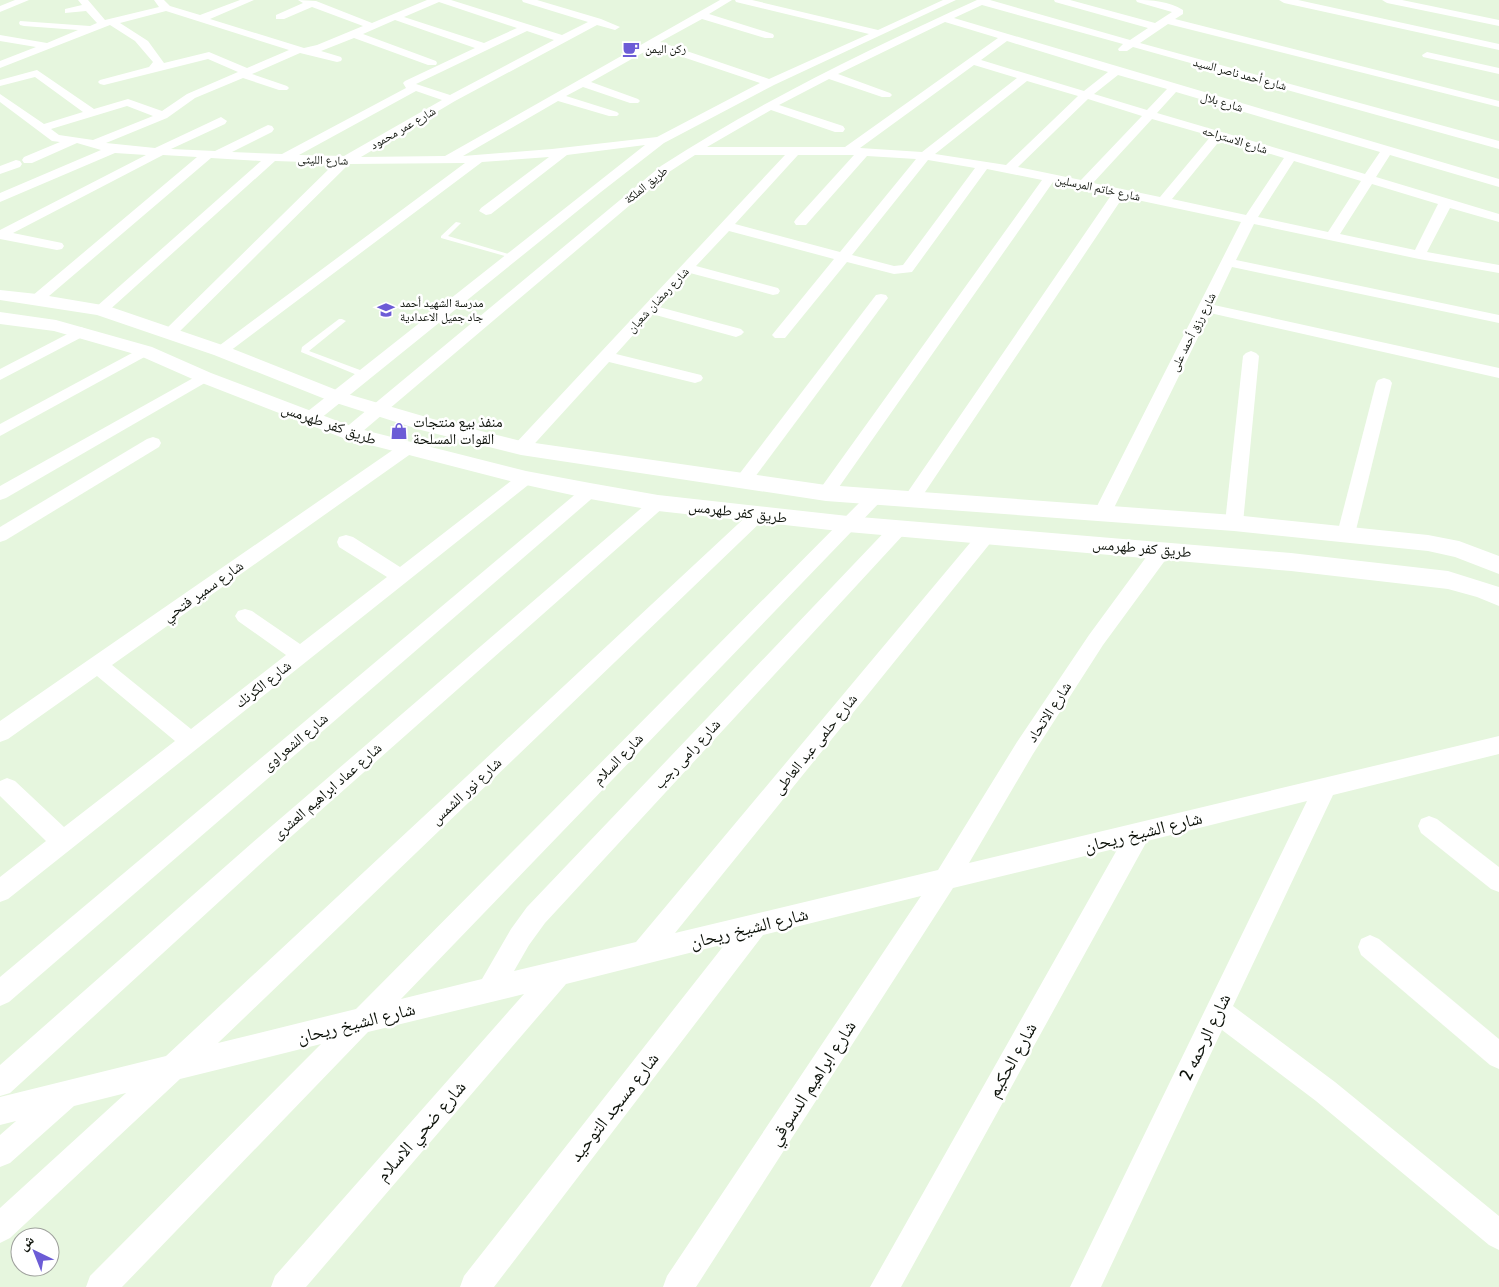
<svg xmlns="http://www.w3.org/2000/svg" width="1499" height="1287" font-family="Cabin,'Noto Naskh Arabic',sans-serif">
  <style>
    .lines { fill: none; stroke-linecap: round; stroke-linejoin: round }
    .service { fill: #fff; fill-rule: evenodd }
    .minor { fill: #fff; fill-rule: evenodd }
    .tertiary { fill: #fff; fill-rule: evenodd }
    .labels { text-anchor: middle; stroke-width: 5; stroke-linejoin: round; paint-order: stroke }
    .far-poi-label { font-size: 12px; fill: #0e130b; stroke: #fff; text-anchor: start }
    .far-street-label { font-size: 12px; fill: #0e130b; stroke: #fff }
    .poi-label { font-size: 15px; fill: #0e130b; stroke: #fff; text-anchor: start }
    .street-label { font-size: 15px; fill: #0e130b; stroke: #fff }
    .near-street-label { font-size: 18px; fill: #0e130b; stroke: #fff }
  </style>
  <rect width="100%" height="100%" fill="#e6f6de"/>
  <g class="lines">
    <g class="service">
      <polygon points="456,222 461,223 448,236 515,256 512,258 441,238 441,236"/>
      <polygon points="339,319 342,319 346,321 309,351 368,373 368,377 362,377 301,352 302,347"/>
    </g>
    <g class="minor">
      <polygon points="15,0 29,0 0,12 0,6"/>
      <path d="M 78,0 L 88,0 L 105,20 L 159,7 L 154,0 L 164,0 L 170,6 L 200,15 L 240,0 L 254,0 L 210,19 L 304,48 L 317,45 L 363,26 L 312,7 L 284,19 L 276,19 L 276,15 L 303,3 L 298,0 L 316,1 L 372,23 L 427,0 L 451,0 L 562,35 L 588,22 L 523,2 L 522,0 L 537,0 L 601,19 L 620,27 L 615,30 L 597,25 L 455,101 L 361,157 L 445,156 L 720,0 L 732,0 L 709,14 L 773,34 L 774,36 L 773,38 L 765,38 L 702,19 L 660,42 L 769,79 L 869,34 L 736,2 L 735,0 L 752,0 L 878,30 L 943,0 L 956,0 L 774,85 L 664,143 L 601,192 L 315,423 L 309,424 L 303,423 L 301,419 L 303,415 L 645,145 L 567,155 L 491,214 L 486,215 L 479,211 L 481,208 L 549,157 L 482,162 L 226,354 L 216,354 L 213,351 L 216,348 L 465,163 L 349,164 L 175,336 L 165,336 L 162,333 L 165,330 L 335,163 L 275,161 L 106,313 L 96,313 L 94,310 L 96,307 L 261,161 L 211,158 L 42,302 L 32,302 L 30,299 L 32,296 L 197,157 L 163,155 L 13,233 L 62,243 L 64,246 L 62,249 L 57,250 L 0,239 L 0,230 L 146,155 L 115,153 L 0,202 L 0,193 L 101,150 L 77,143 L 32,163 L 24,163 L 22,160 L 24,157 L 60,142 L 52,141 L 0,102 L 0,94 L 44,124 L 83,112 L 35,77 L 0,86 L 0,80 L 37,70 L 94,109 L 128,99 L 162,111 L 187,94 L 238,72 L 208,59 L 104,85 L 100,84 L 98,82 L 100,80 L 149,67 L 153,62 L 135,41 L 110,25 L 0,68 L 0,61 L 36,47 L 0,41 L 0,35 L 47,43 L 78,30 L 24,26 L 20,25 L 19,23 L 20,21 L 90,26 L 97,23 L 86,11 L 65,13 L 65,9 L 82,5 ZM 439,2 L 517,28 L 484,43 L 404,17 ZM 166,11 L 289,50 L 247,68 L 209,52 L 164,63 L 148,41 L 120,23 ZM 395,20 L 475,48 L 405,81 L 403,83 L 406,88 L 282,154 L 232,152 L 272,132 L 274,129 L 272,126 L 268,125 L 215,151 L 171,149 L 225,124 L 227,121 L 221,117 L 155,148 L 106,143 L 167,118 L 195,98 L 243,78 L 279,90 L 287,90 L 289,88 L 287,86 L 252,74 L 300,53 L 337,62 L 341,61 L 342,59 L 341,57 L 321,51 L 354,38 L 428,65 L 436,65 L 437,63 L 436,61 L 363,34 ZM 527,31 L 554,40 L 450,95 L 416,84 ZM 653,47 L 760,83 L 657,137 L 552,149 L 463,156 L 558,101 L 609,116 L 617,116 L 619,114 L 617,112 L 566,96 L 583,87 L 630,103 L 638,103 L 640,101 L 638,99 L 591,82 ZM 416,91 L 442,100 L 344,156 L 299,155 ZM 127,106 L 153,116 L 93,140 L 59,135 L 51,129 Z"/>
      <path d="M 977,0 L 990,0 L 1130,40 L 1148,28 L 1055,2 L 1054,0 L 1070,0 L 1155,23 L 1172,12 L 1137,2 L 1136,0 C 1152,0 1169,1 1183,10 L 1183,14 L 1175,19 L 1499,101 L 1499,107 L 1168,24 L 1140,43 L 1499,141 L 1499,149 L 1133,47 L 1127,51 L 1119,51 L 1118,49 L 1123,44 L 982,5 L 954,18 L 1499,179 L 1499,187 L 1390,155 L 1376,177 L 1499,214 L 1499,222 L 1450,208 L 1427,252 L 1499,265 L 1499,273 L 1419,259 L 1254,224 L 1236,260 L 1499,315 L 1499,323 L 1232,267 L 1214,305 L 1499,368 L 1499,378 L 1210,313 L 1112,512 L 1109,516 L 1103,518 L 1097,516 L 1094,512 L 1241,222 L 1123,197 L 917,504 L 911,506 L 905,504 L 902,500 L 905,496 L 1112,194 L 1053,182 L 832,497 L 826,499 L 820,497 L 817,493 L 820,489 L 1042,180 L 987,169 L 912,272 L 894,274 L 847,262 L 785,338 L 775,338 L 772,335 L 834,259 L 729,231 L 696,266 L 778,288 L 780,291 L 778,294 L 773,295 L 690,273 L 659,307 L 741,329 L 744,332 L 741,335 L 736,337 L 652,314 L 616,354 L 701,375 L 703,378 L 701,381 L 695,383 L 609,362 L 527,452 L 521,454 L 515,452 L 513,448 L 515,444 L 785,155 L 695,155 L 669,172 L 356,437 L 350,438 L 344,437 L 342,433 L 344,429 L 661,166 C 761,101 868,50 977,0 ZM 945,22 L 998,38 L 845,147 L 707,147 L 771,110 L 835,132 L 843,132 L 845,129 L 843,126 L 779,105 L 829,79 L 882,97 L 890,97 L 892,95 L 890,93 L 838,74 ZM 1007,41 L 1108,72 L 1084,91 L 981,60 ZM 974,65 L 1017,78 L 922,152 L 860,148 ZM 1118,75 L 1167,89 L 1147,110 L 1094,94 ZM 1027,81 L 1078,96 L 1006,165 L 935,154 ZM 1176,92 L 1380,152 L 1365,174 L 1157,113 ZM 1088,99 L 1142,116 L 1081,180 L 1018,167 ZM 1152,119 L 1211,136 L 1160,197 L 1093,183 ZM 1221,139 L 1284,158 L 1246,215 L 1172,199 ZM 798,155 L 854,155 L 796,219 L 794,222 L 796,225 L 806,225 L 867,156 L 916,159 L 840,252 L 735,224 ZM 928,160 L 975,168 L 903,265 L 894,266 L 852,255 ZM 1294,161 L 1361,181 L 1328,232 L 1258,217 ZM 1372,184 L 1438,204 L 1415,250 L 1340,234 Z"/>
      <polygon points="1279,0 1298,0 1499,44 1499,50 1284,3"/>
      <polygon points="1382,0 1402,0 1499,20 1499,26 1387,3"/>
      <polygon points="1427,52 1499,68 1499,74 1423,57 1422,55"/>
      <polygon points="16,160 20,161 22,164 20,167 0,174 0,166"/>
      <polygon points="881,294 886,295 888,298 749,485 743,487 737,485 734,481 737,477 876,295"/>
      <polygon points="81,327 86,329 89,332 86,335 0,380 0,369"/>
      <polygon points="145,346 150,348 153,351 150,354 0,436 0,424"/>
      <polygon points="1251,351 1256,353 1259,356 1243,523 1240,528 1234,529 1228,528 1225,523 1243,356 1246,353"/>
      <polygon points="204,372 210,374 212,377 210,380 6,498 0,500 0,486"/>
      <polygon points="1384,378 1390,380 1392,383 1355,534 1352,539 1346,540 1340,539 1337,534 1376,383 1378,380"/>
      <polygon points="153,437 159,439 161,443 159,447 6,540 0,542 0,527 147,439"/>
      <polygon points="406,443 412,445 414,449 412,453 112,665 191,729 286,655 238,621 235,616 238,611 245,609 252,611 300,644 387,577 339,547 337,542 339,537 346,535 353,537 400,567 520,474 526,472 532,474 535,478 532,482 71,849 8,899 0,902 0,877 46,841 0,796 0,781 7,778 15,781 64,827 175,741 97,676 8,739 0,742 0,721 400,445"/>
      <polygon points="590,485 596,487 599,491 596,495 9,1002 0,1006 0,977 584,487"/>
      <polygon points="875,491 881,493 884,497 881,501 401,999 482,979 511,929 527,907 893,523 899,522 905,523 908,528 905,533 545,923 529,945 514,971 636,942 980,531 986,529 992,531 995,536 992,541 675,933 938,870 1017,742 1089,635 1155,545 1162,543 1169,545 1171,550 1169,555 1103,645 1033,754 969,863 1499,736 1499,754 1333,795 1233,1006 1335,1082 1499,1216 1499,1250 1489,1245 1316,1101 1222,1030 1101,1287 1070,1287 1307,801 1147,841 901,1287 870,1287 1118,848 953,888 696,1287 663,1287 667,1276 921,896 763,935 494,1287 460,1287 464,1276 725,944 566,984 306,1287 271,1287 275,1276 524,994 368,1032 122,1287 86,1287 90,1276 321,1044 180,1079 10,1238 0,1243 0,1208 126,1093 74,1106 10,1163 0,1167 0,1135 16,1121 0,1125 0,1097 166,1056 752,511 758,509 764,511 767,515 764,519 218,1043 356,1009 869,493"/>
      <polygon points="658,497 664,499 667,503 664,507 268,857 10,1093 0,1096 0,1065 252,843 652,499"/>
      <polygon points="1429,816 1437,819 1499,867 1499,892 1491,889 1421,833 1418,826 1421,819"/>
      <polygon points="1370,935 1379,939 1499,1039 1499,1069 1490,1065 1361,955 1358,947 1361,939"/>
    </g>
    <g class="tertiary">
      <polygon points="0,290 37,294 108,306 228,347 344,393 433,419 521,441 826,485 1234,515 1428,535 1459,541 1499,556 1499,574 1455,557 1428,551 1234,531 826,501 521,455 421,430 330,401 214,355 97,315 0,300"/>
      <polygon points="0,312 56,320 152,347 211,373 356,428 526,471 590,483 658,495 848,516 1291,553 1448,571 1499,587 1499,606 1477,597 1448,589 1291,571 848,532 658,511 590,499 526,485 343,438 197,381 138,355 54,331 0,324"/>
    </g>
  </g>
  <defs>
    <g id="cafe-bare" transform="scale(1.35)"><path d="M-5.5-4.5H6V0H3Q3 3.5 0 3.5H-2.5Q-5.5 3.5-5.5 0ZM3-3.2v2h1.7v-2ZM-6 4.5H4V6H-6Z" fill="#6c5cd6" stroke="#fff" stroke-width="2.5" paint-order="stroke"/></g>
    <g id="school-bare" transform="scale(1.35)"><path d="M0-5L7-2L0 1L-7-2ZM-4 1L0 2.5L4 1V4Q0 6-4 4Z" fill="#6c5cd6" stroke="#fff" stroke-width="2.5" paint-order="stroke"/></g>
    <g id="shop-bare" transform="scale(1.35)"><path d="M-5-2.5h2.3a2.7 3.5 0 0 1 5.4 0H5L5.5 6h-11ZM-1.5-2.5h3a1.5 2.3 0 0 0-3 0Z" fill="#6c5cd6" stroke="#fff" stroke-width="2.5" paint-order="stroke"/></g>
  </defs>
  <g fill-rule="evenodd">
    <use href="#cafe-bare" x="631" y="49"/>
    <use href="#school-bare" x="386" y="310"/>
    <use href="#shop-bare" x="399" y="431"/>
  </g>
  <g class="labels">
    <g class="far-poi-label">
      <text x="645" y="53">ركن اليمن</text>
      <text x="400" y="307">مدرسة الشهيد أحمد<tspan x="400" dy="14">جاد جميل الاعدادية</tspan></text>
    </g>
    <g class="far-street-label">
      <text transform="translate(1240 74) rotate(15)" y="4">شارع أحمد ناصر السيد</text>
      <text transform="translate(1222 102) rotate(16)" y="4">شارع بلال</text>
      <text transform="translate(403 128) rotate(-30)" y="4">شارع عمر محمود</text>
      <text transform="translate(1235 140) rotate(17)" y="4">شارع الاستراحه</text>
      <text transform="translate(323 160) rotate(2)" y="4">شارع الليثى</text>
      <text transform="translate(646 185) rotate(-39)" y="4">طريق الملكة</text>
      <text transform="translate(1098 188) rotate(12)" y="4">شارع خاتم المرسلين</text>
      <text transform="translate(658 300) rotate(-47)" y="4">شارع رمضان شعبان</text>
      <text transform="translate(1193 332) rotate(-63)" y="4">شارع رزق أحمد على</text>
    </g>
    <g class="poi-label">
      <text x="413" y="427">منفذ بيع منتجات<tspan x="413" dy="17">القوات المسلحة</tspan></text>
    </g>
    <g class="street-label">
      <text transform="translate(329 424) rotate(19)" y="5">طريق كفر طهرمس</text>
      <text transform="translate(738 512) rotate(7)" y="5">طريق كفر طهرمس</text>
      <text transform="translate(1142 548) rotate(5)" y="5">طريق كفر طهرمس</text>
      <text transform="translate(203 591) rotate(-35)" y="5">شارع سمير فتحي</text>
      <text transform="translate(263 684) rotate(-38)" y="5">شارع الكرنك</text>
      <text transform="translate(1049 712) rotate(-57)" y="5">شارع الاتحاد</text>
      <text transform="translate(295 742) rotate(-40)" y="5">شارع الشعراوى</text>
      <text transform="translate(815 744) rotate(-51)" y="5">شارع حلمى عبد العاطى</text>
      <text transform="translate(687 754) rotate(-47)" y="5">شارع رامى رجب</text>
      <text transform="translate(618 759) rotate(-46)" y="5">شارع السلام</text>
      <text transform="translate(327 791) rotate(-41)" y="5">شارع عماد ابراهيم العشرى</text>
      <text transform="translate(466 791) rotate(-43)" y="5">شارع نور الشمس</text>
    </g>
    <g class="near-street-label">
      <text transform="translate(1143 832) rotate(-14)" y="6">شارع الشيخ ريحان</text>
      <text transform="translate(749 928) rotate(-14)" y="6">شارع الشيخ ريحان</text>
      <text transform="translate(356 1023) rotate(-14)" y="6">شارع الشيخ ريحان</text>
      <text transform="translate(1205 1037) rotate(-64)" y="6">شارع الرحمه 2</text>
      <text transform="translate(1012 1060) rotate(-61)" y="6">شارع الحكيم</text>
      <text transform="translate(812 1083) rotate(-57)" y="6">شارع ابراهيم الدسوقي</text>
      <text transform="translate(614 1107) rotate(-52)" y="6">شارع مسجد التوحيد</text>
      <text transform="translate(421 1131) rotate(-49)" y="6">شارع ضحي الاسلام</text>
    </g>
  </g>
  <g transform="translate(35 1252) rotate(317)"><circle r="24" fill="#ffffff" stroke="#9fa19d"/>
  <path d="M0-4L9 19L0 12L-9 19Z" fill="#6c5cd6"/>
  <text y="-8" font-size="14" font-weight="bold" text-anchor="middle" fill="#0e130b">ش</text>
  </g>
</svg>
